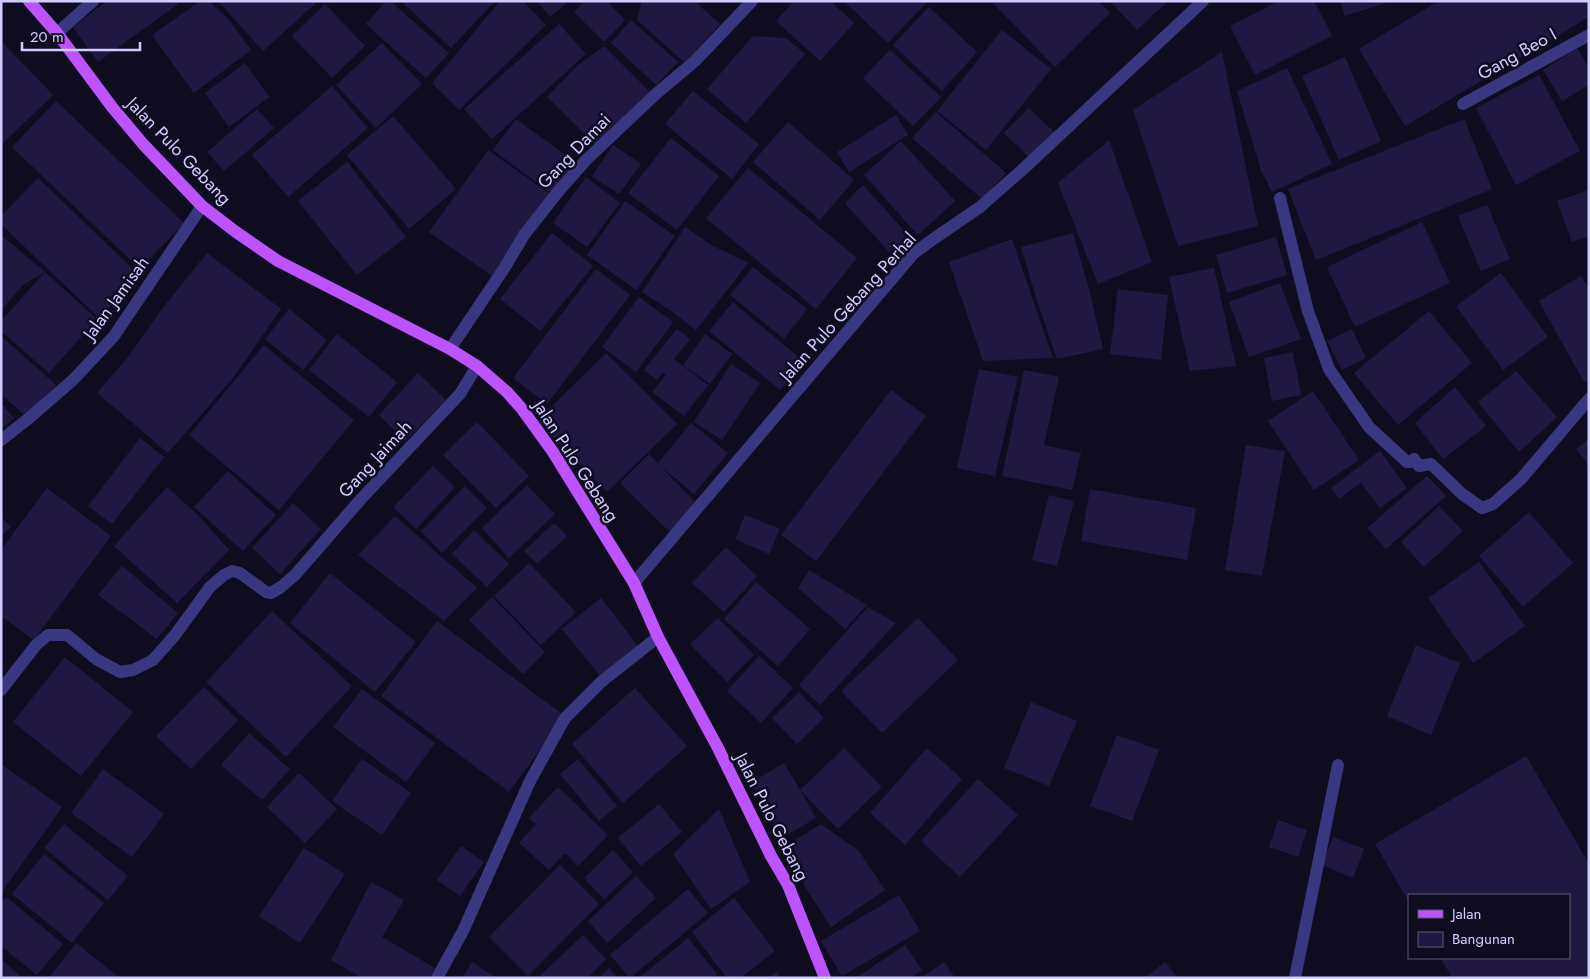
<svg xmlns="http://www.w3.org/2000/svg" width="1590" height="979" font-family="Jost,sans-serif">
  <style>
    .building { fill: #201841 }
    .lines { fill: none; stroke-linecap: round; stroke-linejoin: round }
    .lane { stroke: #39377f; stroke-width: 12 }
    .street { stroke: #39377f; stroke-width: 12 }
    .primary { stroke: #bd53ff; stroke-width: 12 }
    .labels { text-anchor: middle; stroke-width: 5; stroke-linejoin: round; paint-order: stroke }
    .street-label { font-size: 18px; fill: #d1ccff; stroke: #100c20 }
  </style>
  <rect width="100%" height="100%" fill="#100c20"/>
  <g class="building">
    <polygon points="107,1 182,1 98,62 73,27"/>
    <polygon points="200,1 209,1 229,20 251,50 194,93 152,35"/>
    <polygon points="218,1 318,1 263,51"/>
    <polygon points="386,1 390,1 449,53 426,78 366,24"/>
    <polygon points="401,1 495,1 451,48"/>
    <polygon points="500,1 523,1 546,25 459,110 432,83"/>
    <polygon points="537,1 569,1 550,17"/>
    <polygon points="585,1 606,1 625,20 604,42 574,12"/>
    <polygon points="642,1 694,1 720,24 685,63 637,20"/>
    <polygon points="794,1 830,1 854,23 820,61 776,21"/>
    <polygon points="844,1 928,1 888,43"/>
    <polygon points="991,1 1098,1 1110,13 1055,67"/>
    <polygon points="1110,1 1168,1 1137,30"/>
    <polygon points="1279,1 1314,1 1332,36 1255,75 1230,26"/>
    <polygon points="1340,1 1389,1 1389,2 1345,16"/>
    <polygon points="1439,1 1589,1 1589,17 1405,126 1359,49"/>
    <polygon points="325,4 365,46 332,78 292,36"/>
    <polygon points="929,7 977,52 942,91 893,45"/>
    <polygon points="631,20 678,62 656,85 611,43"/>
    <polygon points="559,24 586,54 492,139 464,109"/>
    <polygon points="1002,30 1051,69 986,150 937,111"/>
    <polygon points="753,36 786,38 805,54 746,123 707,89"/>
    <polygon points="1,41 53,95 1,145"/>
    <polygon points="382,43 422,84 376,128 336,85"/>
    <polygon points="604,46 653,95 596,145 547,97 578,65"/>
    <polygon points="1577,48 1589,68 1589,85 1562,101 1543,70"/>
    <polygon points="890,50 941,97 913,126 863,78"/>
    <polygon points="1222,52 1258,226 1178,246 1133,110"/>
    <polygon points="1345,57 1381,141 1339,160 1302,76"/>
    <polygon points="245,63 269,97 229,127 205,93"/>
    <polygon points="1287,68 1332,164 1272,192 1261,170 1237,91"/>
    <polygon points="1539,75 1580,151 1516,185 1476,108"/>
    <polygon points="332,86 368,128 288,197 252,155"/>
    <polygon points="693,91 759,144 732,179 665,124"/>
    <polygon points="56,101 184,223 140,269 12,147"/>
    <polygon points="1029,108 1055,133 1030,158 1004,133"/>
    <polygon points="257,109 274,128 224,171 207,152"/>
    <polygon points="936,112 1006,173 982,199 912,138"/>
    <polygon points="896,115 908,135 849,172 837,152"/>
    <polygon points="393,116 456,189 409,229 347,155"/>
    <polygon points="516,119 575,162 552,194 493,150"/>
    <polygon points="1464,119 1492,189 1316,260 1288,189"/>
    <polygon points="788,122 854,180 820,220 753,162"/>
    <polygon points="671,138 719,176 677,230 628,193"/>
    <polygon points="1109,140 1152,262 1098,284 1058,183"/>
    <polygon points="901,141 955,201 918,235 864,175"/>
    <polygon points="613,145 641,164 619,194 592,176"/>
    <polygon points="488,150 551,195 492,276 429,232"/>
    <polygon points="347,162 406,237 357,275 298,201"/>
    <polygon points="748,168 857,258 816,309 706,218"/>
    <polygon points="586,177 620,203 587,247 553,223"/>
    <polygon points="38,178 140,276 99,318 1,224 1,216"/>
    <polygon points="863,185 908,235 889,252 845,203"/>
    <polygon points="1589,190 1589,236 1572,242 1557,201"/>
    <polygon points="625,201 675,236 636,290 587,255"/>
    <polygon points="1487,205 1510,259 1481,271 1458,216"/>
    <polygon points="1422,222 1450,283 1355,327 1327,267"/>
    <polygon points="685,227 713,246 748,263 696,330 670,310 642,292"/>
    <polygon points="552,233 593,266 540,331 500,299"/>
    <polygon points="1073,233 1089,289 1103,349 1057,359 1038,304 1021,247"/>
    <polygon points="1,235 45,272 97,319 49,373 1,331 1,321 45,272 23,285 3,308 1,313"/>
    <polygon points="1276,237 1287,275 1227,293 1216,255"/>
    <polygon points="1012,239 1053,358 983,361 949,262"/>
    <polygon points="207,253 281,309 233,378 168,453 97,393 129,356 162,309"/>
    <polygon points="753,267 807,309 784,339 730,295"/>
    <polygon points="1214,268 1236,366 1190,371 1169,277"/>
    <polygon points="596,269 630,295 547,404 513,378"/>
    <polygon points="1501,273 1548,337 1503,370 1456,306"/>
    <polygon points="1581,276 1589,289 1589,379 1584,382 1539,301"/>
    <polygon points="1280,283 1301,339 1249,357 1229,302"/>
    <polygon points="1118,289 1168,295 1161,360 1110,354"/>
    <polygon points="639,297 673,322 636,372 602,347"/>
    <polygon points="733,302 804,362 780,390 709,331"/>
    <polygon points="289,309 327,340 303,370 265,339"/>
    <polygon points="1429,311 1472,363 1398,425 1354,373"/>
    <polygon points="677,329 690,339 674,359 708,385 684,416 652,392 666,375 663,372 657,380 644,370"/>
    <polygon points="1352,329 1366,358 1342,370 1327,341"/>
    <polygon points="337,334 397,382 369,417 309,370"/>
    <polygon points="705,334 732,354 710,384 683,365"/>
    <polygon points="1,336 56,385 27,417 1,394"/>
    <polygon points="264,345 354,420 279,510 189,435"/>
    <polygon points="1293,352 1301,395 1272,401 1264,358"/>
    <polygon points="606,353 677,424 607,492 537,421"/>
    <polygon points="731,364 760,383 722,440 694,422"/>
    <polygon points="979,369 1018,377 995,476 957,468"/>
    <polygon points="1024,370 1059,377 1044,445 1081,453 1072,490 1002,476"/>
    <polygon points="1516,371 1557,417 1519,452 1478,402"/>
    <polygon points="418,373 446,400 405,441 379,415"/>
    <polygon points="1455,387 1486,426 1443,459 1415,423"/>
    <polygon points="891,390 926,416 816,561 781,535"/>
    <polygon points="1313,391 1359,460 1314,490 1268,421"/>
    <polygon points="1,403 14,418 1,429"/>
    <polygon points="477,422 529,476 496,508 443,455"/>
    <polygon points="691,423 728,453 694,494 660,466 695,502 672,534 620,483 649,454 658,463"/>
    <polygon points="140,438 164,457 112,524 88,506"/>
    <polygon points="1589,439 1589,466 1576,449"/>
    <polygon points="1246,445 1285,451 1262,576 1225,570"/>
    <polygon points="1380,451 1407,488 1380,508 1361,483 1339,499 1331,488"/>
    <polygon points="433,466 455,487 416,529 393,507"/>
    <polygon points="228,471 276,515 243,551 194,507"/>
    <polygon points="1427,476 1446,496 1386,549 1367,528"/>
    <polygon points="527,485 555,514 509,558 482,528"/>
    <polygon points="465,486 487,508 442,553 421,531"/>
    <polygon points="167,487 199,516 229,550 177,603 114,546"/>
    <polygon points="47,488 111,536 34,640 1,616 1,550"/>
    <polygon points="1090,489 1196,508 1187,560 1081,541"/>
    <polygon points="1049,495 1074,501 1057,566 1032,560"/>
    <polygon points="293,503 321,529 280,574 252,548"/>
    <polygon points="1439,506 1463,531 1424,567 1401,542"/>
    <polygon points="1529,512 1573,563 1523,607 1479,556"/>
    <polygon points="745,515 780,529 769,554 735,539"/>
    <polygon points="395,516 477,588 444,621 358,555"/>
    <polygon points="1,517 11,527 1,536"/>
    <polygon points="554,523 567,536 537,564 524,551"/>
    <polygon points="474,530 509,564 487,587 452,554"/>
    <polygon points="726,547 757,576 724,612 692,583"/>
    <polygon points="1479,562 1525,626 1473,663 1428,598"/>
    <polygon points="529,563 576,612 541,645 494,596"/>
    <polygon points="122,566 178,613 157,639 98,595"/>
    <polygon points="809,570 867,605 845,629 798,588"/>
    <polygon points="330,573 416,642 375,692 290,623"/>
    <polygon points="756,582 810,629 778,666 724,619"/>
    <polygon points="492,597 545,652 523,674 469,620"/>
    <polygon points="601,598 638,646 600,676 562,629"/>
    <polygon points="868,607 896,623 820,705 799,685"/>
    <polygon points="272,611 352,686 286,757 206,682"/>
    <polygon points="718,618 754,655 727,682 690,644"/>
    <polygon points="918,618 958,660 882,733 841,691"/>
    <polygon points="437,621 565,716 509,792 381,696"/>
    <polygon points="1416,645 1460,663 1431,735 1387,716"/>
    <polygon points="759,656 793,688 761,723 727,691"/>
    <polygon points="65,657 133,712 81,776 13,722"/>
    <polygon points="204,687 238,720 191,769 156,736"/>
    <polygon points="635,688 687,746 623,803 572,744"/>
    <polygon points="362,689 435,743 406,782 333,727"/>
    <polygon points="799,692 824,718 797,744 772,718"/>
    <polygon points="1031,702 1077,721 1049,786 1004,768"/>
    <polygon points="249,733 290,769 262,800 221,765"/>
    <polygon points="1117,735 1159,750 1132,821 1090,806"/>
    <polygon points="844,748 882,787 838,829 800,790 816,818 782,838 751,783 784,763 800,790"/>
    <polygon points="927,748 962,779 905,845 870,813"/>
    <polygon points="1526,756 1589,864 1589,978 1452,978 1441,958 1569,958 1569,895 1409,895 1409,902 1375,844"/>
    <polygon points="362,759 411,793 382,835 332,801"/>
    <polygon points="578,759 617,806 599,821 560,774"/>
    <polygon points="1,764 62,807 1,893"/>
    <polygon points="103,769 164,814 132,857 71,813"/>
    <polygon points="299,773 337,809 305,843 267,807"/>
    <polygon points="978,779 1018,815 960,877 921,841"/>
    <polygon points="558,787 608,835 578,866 565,853 549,870 519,843 536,824 529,818"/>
    <polygon points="659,804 682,832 641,866 618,838"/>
    <polygon points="719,809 750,882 711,909 673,854"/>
    <polygon points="1278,820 1307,830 1298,857 1269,847"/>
    <polygon points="64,824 128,876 108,900 44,848"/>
    <polygon points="821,824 859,851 885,890 831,927 805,887 792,842"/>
    <polygon points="1333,837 1364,849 1353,878 1322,865"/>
    <polygon points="461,846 484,862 460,896 437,880"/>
    <polygon points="304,848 345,874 300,943 259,916"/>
    <polygon points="613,850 633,872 604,899 584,878"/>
    <polygon points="44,854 104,903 72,943 12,894"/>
    <polygon points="560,865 599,904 528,976 489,937"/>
    <polygon points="636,876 656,898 607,943 588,921"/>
    <polygon points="371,882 404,900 382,937 435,968 429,978 362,978 331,960"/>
    <polygon points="688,889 708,913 630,978 610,955"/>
    <polygon points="899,895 920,931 842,976 821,941"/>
    <polygon points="6,897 63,944 37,975 1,946 1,902"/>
    <polygon points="734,898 775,951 741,978 727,978 692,932"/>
    <polygon points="583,935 606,959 587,978 542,978 540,976"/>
    <polygon points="688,938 717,974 712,978 639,978"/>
    <polygon points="76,943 120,978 49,978"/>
    <polygon points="905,945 922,970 911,978 856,978"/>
    <polygon points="1,959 19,975 16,978 1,978"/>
    <polygon points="472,962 495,977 494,978 462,978"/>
    <polygon points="944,962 955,978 921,978"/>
    <polygon points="1165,962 1178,978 1145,978"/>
    <polygon points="609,968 618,978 598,978"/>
    <polygon points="777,972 780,978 768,978"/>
  </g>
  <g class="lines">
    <polyline class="lane" points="1295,978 1338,765"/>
    <g class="street">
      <polyline points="57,33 93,1"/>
      <polyline points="1463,104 1589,35"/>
      <polyline points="1280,198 1308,311 1329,369 1369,427 1407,462 1410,462 1414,459 1419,466 1431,464 1462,494 1482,508 1493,504 1521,479 1589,399"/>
      <polyline points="450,349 505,267 524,235 557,193 586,160 657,93 695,61 752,1"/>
      <polyline points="1,440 28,419 74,379 114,336 202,206"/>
      <polyline points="634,583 913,254 929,242 980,207 1021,171 1203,1"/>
      <polyline points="1,690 36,645 48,635 67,635 96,659 120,672 133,670 153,660 175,635 210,587 224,575 232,571 240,573 266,592 271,593 281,587 295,575 361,499 460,394 477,366"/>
      <polyline points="437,978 463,931 530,781 565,718 601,682 658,637"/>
    </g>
    <polyline class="primary" points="29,1 57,33 112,107 143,144 202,206 236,232 278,261 450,349 477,366 507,392 522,409 553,452 634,583 658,637 718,748 771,856 788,885 825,978"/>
  </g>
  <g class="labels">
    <g class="street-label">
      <text transform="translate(1517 54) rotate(-29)" y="6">Gang Beo I</text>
      <text transform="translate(179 151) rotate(46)" y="6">Jalan Pulo Gebang</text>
      <text transform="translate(574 151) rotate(-46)" y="6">Gang Damai</text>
      <text transform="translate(116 298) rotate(-54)" y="6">Jalan Jamisah</text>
      <text transform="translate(848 307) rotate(-48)" y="6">Jalan Pulo Gebang Perhal</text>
      <text transform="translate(375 459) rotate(-47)" y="6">Gang Jaimah</text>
      <text transform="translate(576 461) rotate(57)" y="6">Jalan Pulo Gebang</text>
      <text transform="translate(772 817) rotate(63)" y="6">Jalan Pulo Gebang</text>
    </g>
  </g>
  <rect width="1590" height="979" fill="none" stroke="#d1ccff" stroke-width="5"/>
  <rect x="1408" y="894" width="162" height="65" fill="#100c20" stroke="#5d5979"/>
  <rect x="1418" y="910" width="25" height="8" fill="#bd53ff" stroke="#5d5979"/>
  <text x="1452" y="919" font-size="15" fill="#d1ccff">Jalan</text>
  <rect x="1418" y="932" width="25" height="15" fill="#201841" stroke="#5d5979"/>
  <text x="1452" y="944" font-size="15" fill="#d1ccff">Bangunan</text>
  <path d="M22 42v8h118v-8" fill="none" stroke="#d1ccff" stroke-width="2.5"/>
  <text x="30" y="42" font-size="15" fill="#d1ccff" stroke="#100c20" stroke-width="4" paint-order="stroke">20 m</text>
</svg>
